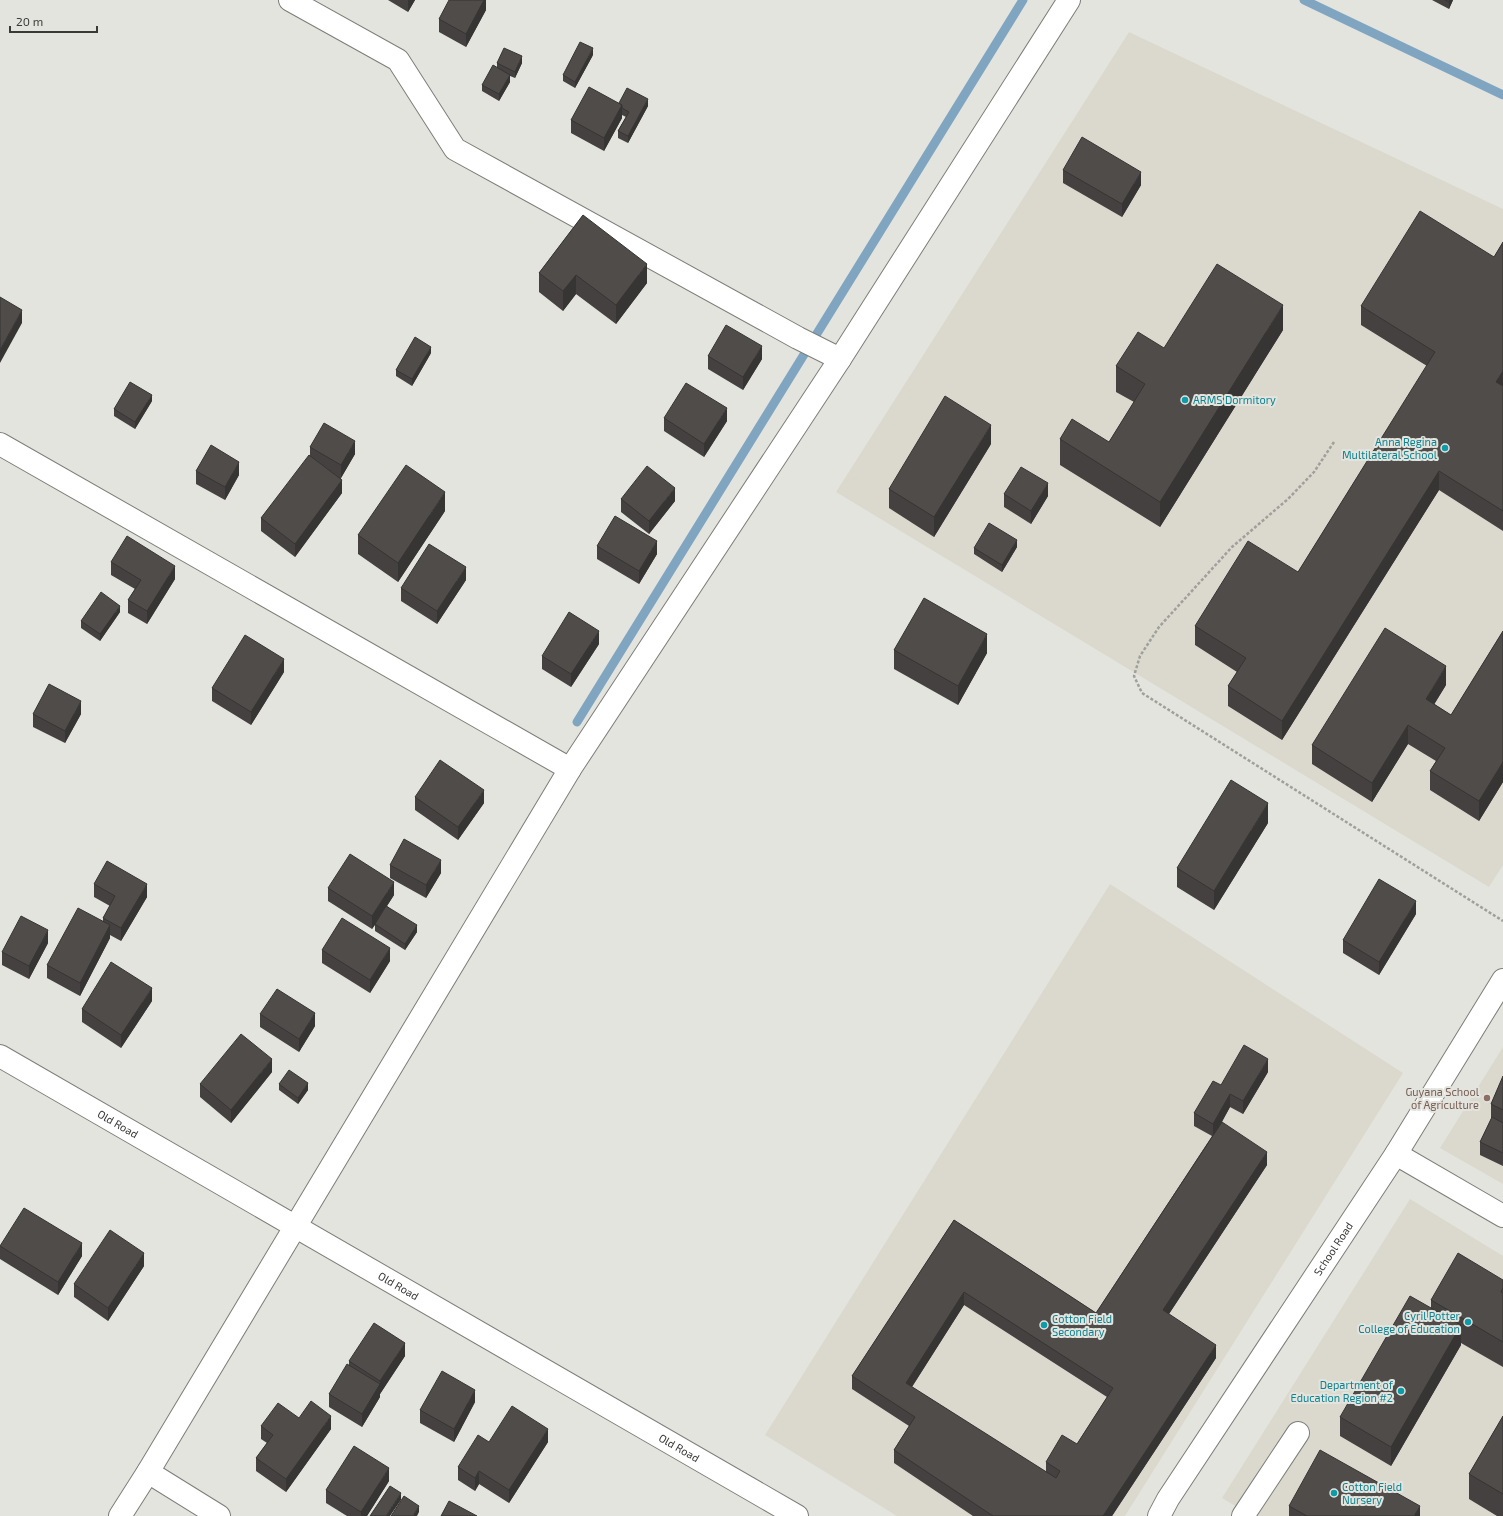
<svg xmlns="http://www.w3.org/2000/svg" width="1503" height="1516" font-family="'Exo 2',sans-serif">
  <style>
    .built { fill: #dbd9cd }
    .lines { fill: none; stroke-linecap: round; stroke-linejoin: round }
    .stream { stroke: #80a5c0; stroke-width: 9 }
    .minor-casing { stroke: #7d7d79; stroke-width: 24 }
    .path { stroke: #9f9f9b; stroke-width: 2.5; stroke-dasharray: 3 2; stroke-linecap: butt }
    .minor { stroke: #fff; stroke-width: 22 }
    .wall { fill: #444140; fill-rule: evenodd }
    .shaded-wall { fill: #373534 }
    .building { fill: #4f4c4a; stroke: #373534; fill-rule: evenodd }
    .culture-dot { fill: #0f9aa8; stroke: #e4e4df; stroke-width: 1.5 }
    .education-dot { fill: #8d6e63; stroke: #e4e4df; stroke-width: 1.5 }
    .labels { text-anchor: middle; stroke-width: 4; stroke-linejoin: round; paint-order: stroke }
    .culture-label { font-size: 11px; fill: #0d838f; stroke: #e4e4df; text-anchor: start }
    .education-label { font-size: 11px; fill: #785e54; stroke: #e4e4df; text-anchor: end }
    .street-label { font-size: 11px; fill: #393937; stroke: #e4e4df }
  </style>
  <rect width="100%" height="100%" fill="#e4e4df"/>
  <g class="built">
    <polygon points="1129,32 1503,209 1503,865 1489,887 836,492"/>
    <polygon points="1110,884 1403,1073 1125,1516 897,1516 765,1435"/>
    <polygon points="1503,1047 1503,1184 1440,1148"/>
    <polygon points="1410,1199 1503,1256 1503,1516 1252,1516 1222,1498"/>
  </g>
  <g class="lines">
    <g class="stream">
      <polyline points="1304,0 1503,95"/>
      <polyline points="577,722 1023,0"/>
    </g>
    <g class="minor-casing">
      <g id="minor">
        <polyline points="290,0 398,60 455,149 798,338 840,359"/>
        <polyline points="0,444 570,769"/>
        <path id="s1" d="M 0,1056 L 797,1516"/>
        <polyline points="1396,1154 1503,1216"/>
        <polyline points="148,1472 219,1516"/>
        <polyline points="120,1516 148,1472 570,769 840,359 1069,0"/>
        <path id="s2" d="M 1159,1516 L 1168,1499 L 1396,1154 L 1503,980"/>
        <polyline points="1243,1516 1298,1433"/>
      </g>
    </g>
    <polyline class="path" points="1334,442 1314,472 1288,499 1232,547 1159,627 1140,656 1134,676 1142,693 1503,921"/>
    <use href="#minor" class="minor"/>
  </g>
  <g class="wall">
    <polygon points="388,0 415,0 408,12"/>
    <polygon points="486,0 486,10 466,47 439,32 439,19"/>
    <polygon points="1432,0 1453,0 1449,9"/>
    <polygon points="593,55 575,88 563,81 563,75"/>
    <polygon points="497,63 522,63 515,78 510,76 510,82 499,101 482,91 482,85 497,68"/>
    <polygon points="619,103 648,106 628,143 618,138 618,131 626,117 622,115 622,118 604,151 571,133 571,120"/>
    <polygon points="1063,170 1141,185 1122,217 1063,183"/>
    <polygon points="583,215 647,283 616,324 576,294 563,311 539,292 539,273"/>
    <polygon points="1503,242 1503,531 1439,490 1282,740 1228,706 1228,686 1237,672 1195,645 1195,626 1298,572 1427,366 1361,325 1361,306 1494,257"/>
    <polygon points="1283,330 1160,527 1060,465 1060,439 1109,442 1134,402 1116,392 1116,366 1164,348"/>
    <polygon points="431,353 412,386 396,376 396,370"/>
    <polygon points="708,356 762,359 743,390 708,369"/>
    <polygon points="152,401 135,429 114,416 114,409"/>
    <polygon points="664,418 727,421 704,457 664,431"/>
    <polygon points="991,444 934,537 889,508 889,489"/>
    <polygon points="310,447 355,454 341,478 342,493 295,557 261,531 261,518 310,456"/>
    <polygon points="196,471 239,475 225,500 196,484"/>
    <polygon points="1004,494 1048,496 1031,524 1004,507"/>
    <polygon points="621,499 675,501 649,534 621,512"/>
    <polygon points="445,511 398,582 358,554 358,535"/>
    <polygon points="597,546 657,554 639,584 597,559"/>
    <polygon points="1017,547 1002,572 974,554 974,548"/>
    <polygon points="111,562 175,579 147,624 128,613 128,600 135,589 111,575"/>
    <polygon points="466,580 437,624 401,601 401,588"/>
    <polygon points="120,612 100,641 81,628 81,621"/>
    <polygon points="1503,631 1503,782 1479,821 1430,790 1430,771 1436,761 1408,744 1372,802 1312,764 1312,745 1446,685 1434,704 1451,715"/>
    <polygon points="599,644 571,687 542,669 542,656"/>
    <polygon points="894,650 987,653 958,705 894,669"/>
    <polygon points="284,672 251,725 212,701 212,688"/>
    <polygon points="33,714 81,714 65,743 33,727"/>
    <polygon points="415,797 484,803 458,840 415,810"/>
    <polygon points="1268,823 1214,910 1177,887 1177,868"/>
    <polygon points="390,865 441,873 426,898 390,878"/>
    <polygon points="94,884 147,897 121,941 110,935 110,938 80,996 47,978 47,965 103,921 103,918 110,906 94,897"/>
    <polygon points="328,888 394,895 387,906 417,932 405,950 375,931 375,925 372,929 328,901"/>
    <polygon points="1416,914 1379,975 1343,953 1343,940"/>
    <polygon points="48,943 29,979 2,965 2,952"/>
    <polygon points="322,950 390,961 370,993 322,963"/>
    <polygon points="152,1001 121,1048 82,1022 82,1009"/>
    <polygon points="260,1014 315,1026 299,1052 260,1027"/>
    <polygon points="272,1072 231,1123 200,1097 200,1084"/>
    <path d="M 1268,1072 L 1243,1114 L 1230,1107 L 1222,1122 L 1267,1165 L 1169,1314 L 1216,1358 L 1112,1516 L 973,1516 L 894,1463 L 894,1450 L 909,1426 L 852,1389 L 852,1376 L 954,1220 L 1096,1313 L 1212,1136 L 1194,1126 L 1194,1113 L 1221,1085 ZM 964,1305 L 1107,1397 L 1077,1444 L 1046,1462 L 1046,1472 L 912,1387 Z"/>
    <polygon points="1503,1076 1503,1166 1480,1155 1480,1142 1491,1119 1491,1104"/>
    <polygon points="279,1084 308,1090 298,1104 279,1090"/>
    <polygon points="0,1246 82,1256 58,1295 0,1259"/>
    <polygon points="144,1266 108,1321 74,1297 74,1284"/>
    <polygon points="1503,1280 1503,1367 1461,1343 1461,1345 1391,1466 1340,1436 1340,1417 1431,1308 1431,1300"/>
    <polygon points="405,1356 380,1394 380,1397 362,1427 329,1407 329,1394 349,1366 349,1361"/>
    <polygon points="475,1402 454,1442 420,1423 420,1410"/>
    <polygon points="1503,1416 1503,1516 1497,1516 1469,1499 1469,1474"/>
    <polygon points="299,1418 331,1429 286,1492 256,1471 256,1458 267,1443 261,1439 261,1426"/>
    <polygon points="489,1442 548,1442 509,1503 479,1484 475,1491 458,1480 458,1467"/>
    <polygon points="389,1481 367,1516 347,1516 326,1503 326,1490"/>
    <polygon points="1289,1506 1420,1516 1289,1516"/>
  </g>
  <g class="shaded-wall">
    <polygon points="408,0 415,0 408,12"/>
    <polygon points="484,0 486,0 486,10 466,47 466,34"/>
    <polygon points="1450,0 1453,0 1449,9 1449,2"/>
    <polygon points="593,48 593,55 575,88 575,82"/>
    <polygon points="522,56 522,63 515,78 515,72"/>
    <polygon points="510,75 510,82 499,101 499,94"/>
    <polygon points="648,99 648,106 628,143 628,136"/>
    <polygon points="622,105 622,118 604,151 604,138"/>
    <polygon points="1141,172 1141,185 1122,217 1122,204"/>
    <polygon points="647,264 647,283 616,324 616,305"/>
    <polygon points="576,275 576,294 563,311 563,291"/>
    <polygon points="1283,305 1283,330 1160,527 1160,502"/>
    <polygon points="22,310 22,323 0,363 0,350"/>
    <polygon points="762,346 762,359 743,390 743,377"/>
    <polygon points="431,347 431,353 412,386 412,379"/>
    <polygon points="1503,371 1503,390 1496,382"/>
    <polygon points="152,395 152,401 135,429 135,422"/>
    <polygon points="727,408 727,421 704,457 704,444"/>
    <polygon points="991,425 991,444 934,537 934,517"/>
    <polygon points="355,441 355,454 341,478 341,465"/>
    <polygon points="239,462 239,475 225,500 225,487"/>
    <polygon points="1439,471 1439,490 1282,740 1282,721"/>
    <polygon points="342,480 342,493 295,557 295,544"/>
    <polygon points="1048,483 1048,496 1031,524 1031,511"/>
    <polygon points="675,488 675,501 649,534 649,521"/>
    <polygon points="445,492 445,511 398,582 398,563"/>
    <polygon points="1017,540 1017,547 1002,572 1002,565"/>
    <polygon points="657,541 657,554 639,584 639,571"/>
    <polygon points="175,566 175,579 147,624 147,611"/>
    <polygon points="466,567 466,580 437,624 437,611"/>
    <polygon points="120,606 120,612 100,641 100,634"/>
    <polygon points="599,631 599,644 571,687 571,674"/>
    <polygon points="987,634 987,653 958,705 958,686"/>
    <polygon points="284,659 284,672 251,725 251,712"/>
    <polygon points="1446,666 1446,685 1426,718 1426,699"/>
    <polygon points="81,701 81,714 65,743 65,731"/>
    <polygon points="1408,725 1408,744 1372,802 1372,783"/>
    <polygon points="1503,762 1503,782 1479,821 1479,801"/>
    <polygon points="484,790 484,803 458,840 458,827"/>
    <polygon points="1268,803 1268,823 1214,910 1214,891"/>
    <polygon points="441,860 441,873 426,898 426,885"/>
    <polygon points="394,882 394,895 372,929 372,916"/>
    <polygon points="147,884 147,897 121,941 121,928"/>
    <polygon points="1416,901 1416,914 1379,975 1379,962"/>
    <polygon points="110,925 110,938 80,996 80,983"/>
    <polygon points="417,925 417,932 405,950 405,944"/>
    <polygon points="48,930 48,943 29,979 29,966"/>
    <polygon points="390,948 390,961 370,993 370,980"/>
    <polygon points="152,988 152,1001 121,1048 121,1035"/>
    <polygon points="315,1013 315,1026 299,1052 299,1039"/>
    <polygon points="272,1059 272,1072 231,1123 231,1110"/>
    <polygon points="1268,1059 1268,1072 1243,1114 1243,1101"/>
    <polygon points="308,1083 308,1090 298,1104 298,1098"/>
    <polygon points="1230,1094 1230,1107 1213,1137 1213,1124"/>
    <polygon points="1267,1152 1267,1165 1163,1323 1163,1310"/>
    <polygon points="82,1243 82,1256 58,1295 58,1282"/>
    <polygon points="144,1253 144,1266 108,1321 108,1308"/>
    <polygon points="964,1292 964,1305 906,1396 906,1383"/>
    <polygon points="1461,1325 1461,1345 1391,1466 1391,1447"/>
    <polygon points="405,1343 405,1356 380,1394 380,1381"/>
    <polygon points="1216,1345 1216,1358 1112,1516 1103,1516"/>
    <polygon points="380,1384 380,1397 362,1427 362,1414"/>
    <polygon points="475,1390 475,1402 454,1442 454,1429"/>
    <polygon points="331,1416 331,1429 286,1492 286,1479"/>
    <polygon points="548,1429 548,1442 509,1503 509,1490"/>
    <polygon points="389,1468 389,1481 367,1516 361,1516 361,1512"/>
    <polygon points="479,1471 479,1484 475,1491 475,1478"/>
    <polygon points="401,1493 401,1500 390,1516 386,1516"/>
    <polygon points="419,1506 419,1512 417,1516 413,1516"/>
    <polygon points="1420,1506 1420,1516 1414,1516"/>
  </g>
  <g class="building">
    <polygon points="449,0 484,0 466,34 439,19"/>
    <polygon points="1445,0 1450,0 1449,2"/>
    <polygon points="580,42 593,48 575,82 563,75"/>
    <polygon points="504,48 522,56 515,72 497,63"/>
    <polygon points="493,65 510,75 499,94 482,85"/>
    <polygon points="589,87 622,105 604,138 571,120"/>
    <polygon points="627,88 648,99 628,136 618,131 629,112 622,108 622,105 619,103"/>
    <polygon points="1082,137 1141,172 1122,204 1063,170"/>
    <polygon points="1420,211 1494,257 1503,242 1503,371 1496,382 1503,386 1503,511 1439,471 1282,721 1228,686 1246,658 1195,626 1248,541 1298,572 1435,352 1361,306"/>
    <polygon points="583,215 647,264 616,305 576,275 563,291 539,273"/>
    <polygon points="1217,264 1283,305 1160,502 1060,439 1072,419 1109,442 1145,384 1116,366 1138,332 1164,348"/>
    <polygon points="0,297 22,310 0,350"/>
    <polygon points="726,325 762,346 743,377 708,356"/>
    <polygon points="415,337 431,347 412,379 396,370"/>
    <polygon points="130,382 152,395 135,422 114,409"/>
    <polygon points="686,383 727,408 704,444 664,418"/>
    <polygon points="945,396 991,425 934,517 889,489"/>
    <polygon points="324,423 355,441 341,465 310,447"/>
    <polygon points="211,445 239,462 225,487 196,471"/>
    <polygon points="309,455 342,480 295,544 261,518"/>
    <polygon points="406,465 445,492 398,563 358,535"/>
    <polygon points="647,466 675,488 649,521 621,499"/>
    <polygon points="1021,467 1048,483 1031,511 1004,494"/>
    <polygon points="615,516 657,541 639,571 597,546"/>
    <polygon points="989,523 1017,540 1002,565 974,548"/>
    <polygon points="127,536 175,566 147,611 128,600 141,580 111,562"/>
    <polygon points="429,544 466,567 437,611 401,588"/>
    <polygon points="101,592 120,606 100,634 81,621"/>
    <polygon points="924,598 987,634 958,686 894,650"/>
    <polygon points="569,612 599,631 571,674 542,656"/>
    <polygon points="1385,628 1446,666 1426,699 1451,715 1503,631 1503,762 1479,801 1430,771 1445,748 1408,725 1372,783 1312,745"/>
    <polygon points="245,635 284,659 251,712 212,688"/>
    <polygon points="49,684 81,701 65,731 33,714"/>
    <polygon points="440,760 484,790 458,827 415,797"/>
    <polygon points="1231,780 1268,803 1214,891 1177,868"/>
    <polygon points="404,839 441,860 426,885 390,865"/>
    <polygon points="350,854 394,882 372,916 328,888"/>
    <polygon points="107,861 147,884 121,928 103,918 115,896 94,884"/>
    <polygon points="1379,879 1416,901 1379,962 1343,940"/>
    <polygon points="386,906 417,925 405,944 375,924"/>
    <polygon points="78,908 110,925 80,983 47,965"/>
    <polygon points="21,916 48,930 29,966 2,952"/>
    <polygon points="342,918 390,948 370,980 322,950"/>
    <polygon points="111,962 152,988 121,1035 82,1009"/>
    <polygon points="277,989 315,1013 299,1039 260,1014"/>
    <polygon points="241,1034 272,1059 231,1110 200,1084"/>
    <polygon points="1244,1045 1268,1059 1243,1101 1230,1094 1213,1124 1194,1113 1213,1081 1221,1085"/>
    <polygon points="289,1070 308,1083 298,1098 279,1084"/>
    <polygon points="1503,1076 1503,1110 1491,1104"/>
    <polygon points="1492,1117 1503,1123 1503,1153 1480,1142"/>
    <path d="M 1222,1122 L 1267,1152 L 1163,1310 L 1216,1345 L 1103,1516 L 993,1516 L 894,1450 L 915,1417 L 852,1376 L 954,1220 L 1096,1313 ZM 964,1292 L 1113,1388 L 1077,1444 L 1062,1435 L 1046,1462 L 1060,1471 L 1056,1478 L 906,1383 Z"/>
    <polygon points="24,1208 82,1243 58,1282 0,1246"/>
    <polygon points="110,1230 144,1253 108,1308 74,1284"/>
    <polygon points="1458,1253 1503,1280 1503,1288 1501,1292 1503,1293 1503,1342 1431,1300"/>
    <polygon points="1410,1296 1461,1325 1391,1447 1340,1417"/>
    <polygon points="374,1323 405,1343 380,1381 349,1361"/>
    <polygon points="347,1364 380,1384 362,1414 329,1394"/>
    <polygon points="442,1371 475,1390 454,1429 420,1410"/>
    <polygon points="311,1401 331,1416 286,1479 256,1458 273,1435 261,1426 278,1403 299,1418"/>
    <polygon points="512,1406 548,1429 509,1490 479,1471 475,1478 458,1467 478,1435 489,1442"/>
    <polygon points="1503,1416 1503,1494 1469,1474"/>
    <polygon points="354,1446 389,1468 361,1512 326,1490"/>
    <polygon points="1320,1450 1420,1506 1414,1516 1307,1516 1289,1506"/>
    <polygon points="390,1486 401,1493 386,1516 370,1516"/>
    <polygon points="404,1496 419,1506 413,1516 391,1516"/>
    <polygon points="449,1501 477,1516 441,1516"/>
  </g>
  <g class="culture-dot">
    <circle cx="1185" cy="400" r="4"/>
    <circle cx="1445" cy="448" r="4"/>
    <circle cx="1468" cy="1322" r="4"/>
    <circle cx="1044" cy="1325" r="4"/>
    <circle cx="1401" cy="1391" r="4"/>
    <circle cx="1334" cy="1493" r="4"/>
  </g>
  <circle class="education-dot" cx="1487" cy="1098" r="4"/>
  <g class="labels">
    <g class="culture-label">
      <text x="1193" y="404">ARMS Dormitory</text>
      <text x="1437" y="446" text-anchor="end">Anna Regina<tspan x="1437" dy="13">Multilateral School</tspan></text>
      <text x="1460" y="1320" text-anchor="end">Cyril Potter<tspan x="1460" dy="13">College of Education</tspan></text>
      <text x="1052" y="1323">Cotton Field<tspan x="1052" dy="13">Secondary</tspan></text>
      <text x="1393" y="1389" text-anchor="end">Department of<tspan x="1393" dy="13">Education Region #2</tspan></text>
      <text x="1342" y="1491">Cotton Field<tspan x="1342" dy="13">Nursery</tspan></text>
    </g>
    <g class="education-label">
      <text x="1479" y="1096">Guyana School<tspan x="1479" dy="13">of Agriculture</tspan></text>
    </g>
    <g class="street-label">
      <text dy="4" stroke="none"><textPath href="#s1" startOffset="136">Old Road</textPath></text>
      <text dy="4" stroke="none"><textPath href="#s2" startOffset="319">School Road</textPath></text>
      <text dy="4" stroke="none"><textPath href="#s1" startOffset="460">Old Road</textPath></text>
      <text dy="4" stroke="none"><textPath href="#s1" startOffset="784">Old Road</textPath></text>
    </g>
  </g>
  <path d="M10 26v6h87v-6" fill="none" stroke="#393937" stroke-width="2"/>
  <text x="16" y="26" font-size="12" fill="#393937" stroke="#e4e4df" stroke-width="3" paint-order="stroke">20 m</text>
</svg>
